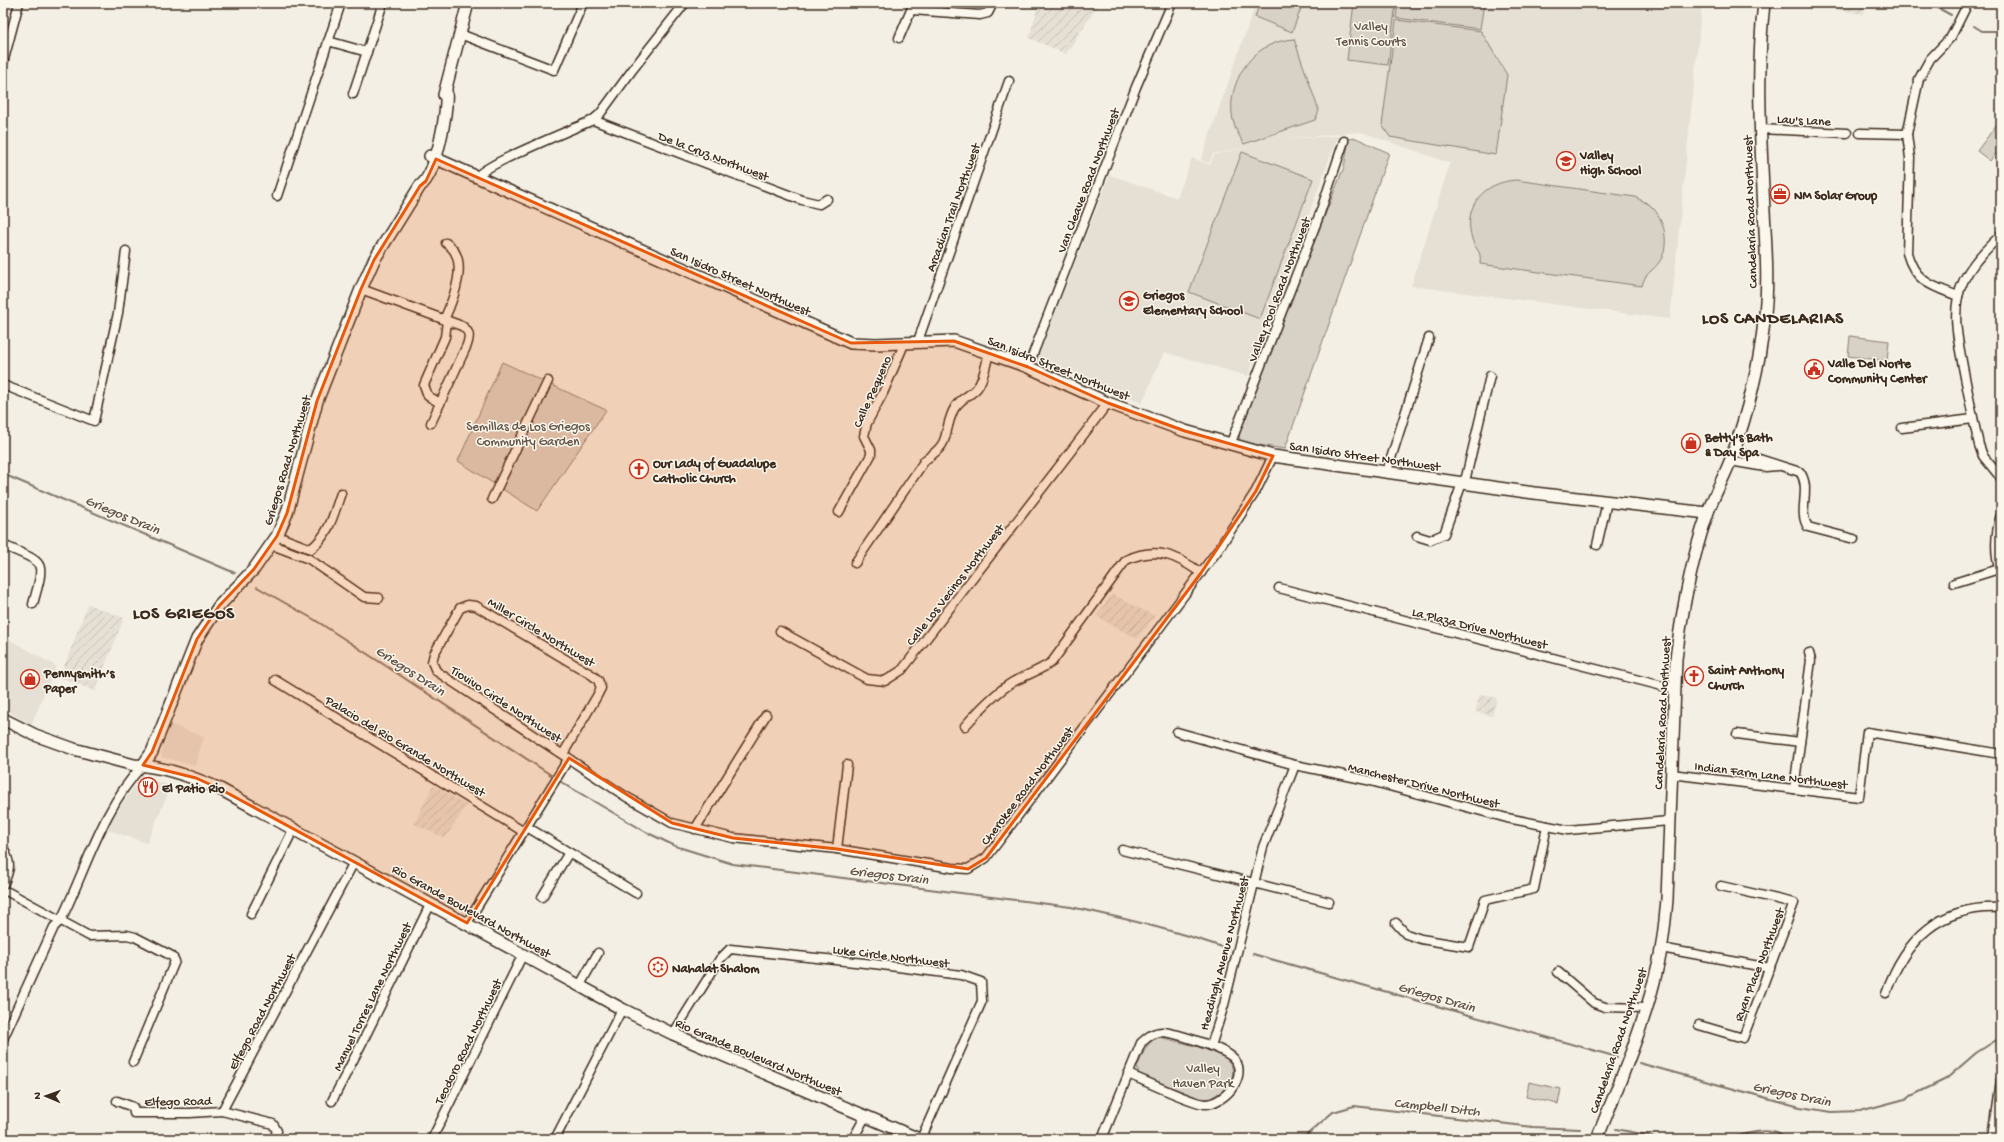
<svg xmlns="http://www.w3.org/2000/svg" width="2004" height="1142" font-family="'Gochi Hand',sans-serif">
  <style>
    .built { fill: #e5dfd4 }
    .industrial { fill: url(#industrial-furrows) }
    .green { fill: #d8d1c6; stroke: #8a7e72 }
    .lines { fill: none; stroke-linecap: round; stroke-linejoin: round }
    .stream { stroke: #817468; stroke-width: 2 }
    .street-casing { stroke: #3b2a1e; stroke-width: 11 }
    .secondary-casing { stroke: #3b2a1e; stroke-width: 14 }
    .street { stroke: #fbf7ec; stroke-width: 8 }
    .secondary { stroke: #fbf7ec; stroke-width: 11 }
    .marked { fill: #e8590c; fill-opacity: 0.2; stroke: #e8590c; stroke-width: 3; stroke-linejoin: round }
    .labels { text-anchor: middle; stroke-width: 3; stroke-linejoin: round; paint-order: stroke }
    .park-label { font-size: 13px; fill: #625448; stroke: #fbf7ec }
    .street-label { font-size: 13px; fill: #3b2a1e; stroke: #fbf7ec }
    .poi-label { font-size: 13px; font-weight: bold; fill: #3b2a1e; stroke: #fbf7ec; text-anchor: start }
    .water-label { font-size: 14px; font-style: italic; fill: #645549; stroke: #fbf7ec }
    .district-label { font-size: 17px; font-weight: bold; letter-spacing: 1px; fill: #3b2a1e; stroke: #fbf7ec }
  </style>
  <defs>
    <pattern id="industrial-furrows" width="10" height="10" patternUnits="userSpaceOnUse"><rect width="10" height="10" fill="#e5dfd4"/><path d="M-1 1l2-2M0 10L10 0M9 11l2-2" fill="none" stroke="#c5c0b6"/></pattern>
  </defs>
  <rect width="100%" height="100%" fill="#f3efe4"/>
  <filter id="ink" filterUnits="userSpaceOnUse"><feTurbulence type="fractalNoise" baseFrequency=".025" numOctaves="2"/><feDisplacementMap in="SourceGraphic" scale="8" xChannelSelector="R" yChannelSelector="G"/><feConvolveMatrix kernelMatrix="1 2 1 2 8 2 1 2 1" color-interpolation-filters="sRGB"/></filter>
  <g filter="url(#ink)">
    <g class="built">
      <polygon points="1256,3 1702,3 1670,319 1411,286 1450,163 1361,132 1282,139 1338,136 1248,376 1164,352 1142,403 1036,362 1110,175 1177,198 1192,158 1210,165 1214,155 1252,146 1213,154 1209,163 1201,160"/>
      <polygon points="3,636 56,666 31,725 3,708"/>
      <polygon points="170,724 204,737 195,766 162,757 161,753"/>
      <polygon points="141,777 171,786 147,843 105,829"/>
    </g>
    <g class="industrial">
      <polygon points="1039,3 1099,3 1066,54 1029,38"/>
      <polygon points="1829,3 1866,3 1863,14 1829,8"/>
      <polygon points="1112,594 1155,616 1137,639 1096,616"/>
      <polygon points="88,604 124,618 95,691 60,677"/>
      <polygon points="1480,694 1497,698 1492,716 1475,712"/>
      <polygon points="433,785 467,805 445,838 414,824"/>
    </g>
    <g class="green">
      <polygon points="1260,3 1303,3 1292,32 1255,17"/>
      <polygon points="1354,3 1396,3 1388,65 1347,60"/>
      <polygon points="1398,3 1484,3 1480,29 1396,18"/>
      <polygon points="1396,20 1481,31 1507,75 1496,155 1390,137 1382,125"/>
      <path d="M 1294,39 L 1319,111 L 1315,120 L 1244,144 C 1241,138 1237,133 1235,127 C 1224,97 1241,58 1270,45 C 1278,41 1286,40 1294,39 Z"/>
      <polygon points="2000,120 2001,147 1990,161 1977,151"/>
      <polygon points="1356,138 1389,153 1285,449 1239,442 1240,429 1344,167 1349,139"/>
      <polygon points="1242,152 1313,179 1260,319 1189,292"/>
      <path d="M 1516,180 L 1635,197 C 1640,200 1646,202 1651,206 C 1665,219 1670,245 1660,261 C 1653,272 1645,272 1642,286 L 1480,264 C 1482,249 1475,251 1472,239 C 1462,206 1484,182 1516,180 Z"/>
      <polygon points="1850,336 1889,341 1887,361 1848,356"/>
      <polygon points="502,362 606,410 537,511 458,461"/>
      <path d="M 1160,1037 C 1176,1042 1223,1050 1230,1063 C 1235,1071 1232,1079 1229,1087 L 1209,1099 L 1199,1098 L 1139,1074 L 1137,1067 C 1143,1055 1146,1040 1160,1037 Z"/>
      <polygon points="1529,1082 1561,1089 1558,1104 1526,1097"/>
    </g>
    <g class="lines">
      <g class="stream">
        <polyline points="1929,3 1951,15"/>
        <polyline points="1974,26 1982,31 2001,31"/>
        <polyline points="3,474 235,573"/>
        <polyline points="257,587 315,620 386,666 551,775"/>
        <path d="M 561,782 L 646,832 L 675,846 L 733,864 L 1071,907 C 1124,918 1177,931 1228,949"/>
        <polyline points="1253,954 1617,1057"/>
        <polyline points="1639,1063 1800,1107 1832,1112 1860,1111 1905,1099 1946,1079 1976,1053 1998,1039"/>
        <polyline points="1616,1129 1647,1135 1656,1139"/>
        <polyline points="1302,1139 1333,1112 1354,1106 1533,1127 1580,1129"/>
        <path d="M 1728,1139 C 1742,1135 1774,1124 1785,1139"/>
      </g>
      <g class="street-casing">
        <g id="street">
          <polyline points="912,10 980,15 988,13 993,3"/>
          <polyline points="460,34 554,70 583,3"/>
          <polyline points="899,38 914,3"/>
          <polyline points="328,41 367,52"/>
          <polyline points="3,63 19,3"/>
          <polyline points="353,94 383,3"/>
          <polyline points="593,120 802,200 819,204 827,199"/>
          <polyline points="1760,129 1847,133"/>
          <polyline points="1860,133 1907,134"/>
          <path d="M 477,177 C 484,164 574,129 593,120 L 600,114 L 633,69 L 685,3"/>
          <polyline points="277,196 341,3"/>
          <path d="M 2001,235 C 1983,252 1963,272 1958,297 C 1953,320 1959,345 1963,367 C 1968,393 1973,419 1979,445 L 1983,456 L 2001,478"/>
          <path d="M 361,289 L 462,326 C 470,332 470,336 467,345 L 431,423"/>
          <path d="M 1958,296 C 1932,286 1915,282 1907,253 L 1910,158 L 1907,134 L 1919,79 L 1930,59 L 1951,37 L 1968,3"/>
          <path d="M 444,320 C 453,300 471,258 446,243"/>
          <polyline points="918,341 1009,81"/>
          <polyline points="1028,367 1136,87 1172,3"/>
          <polyline points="3,385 94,421 118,313 126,251"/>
          <polyline points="440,403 428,396 424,385 445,337 447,321"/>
          <polyline points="1902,428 1973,419"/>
          <polyline points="1230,445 1319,216 1344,141"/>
          <path d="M 1734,451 L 1800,472 C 1812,489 1797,511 1808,527 L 1854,539"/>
          <polyline points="1730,461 1765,467 1778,466"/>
          <polyline points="1387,471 1429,338"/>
          <polyline points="492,499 548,381"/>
          <polyline points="839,512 871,455 871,450 864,436 867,423 883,393 905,342"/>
          <path d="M 2001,515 C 1995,533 1994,556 2001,574"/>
          <path d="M 277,536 L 311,549 C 330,533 333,516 341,493"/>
          <polyline points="1417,536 1430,540 1444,534 1462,483 1466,477 1490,376"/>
          <path d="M 3,545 C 45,564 46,558 33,604"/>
          <polyline points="272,545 309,559 364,597 379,598"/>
          <polyline points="1597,545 1607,502"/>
          <path d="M 855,563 L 925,460 C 952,442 942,436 953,411 C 958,399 969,397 977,388 C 984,380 986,363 989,353"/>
          <polyline points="1954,583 1999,569"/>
          <polyline points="1279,588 1674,689"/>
          <polyline points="780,631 867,679 885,681 902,670 1108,403"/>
          <polyline points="275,680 524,832"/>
          <path d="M 965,726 C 979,710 995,693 1013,682 C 1026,675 1039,671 1052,662 L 1126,560 C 1156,546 1176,555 1201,573"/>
          <polyline points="1177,732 1295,765 1367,780 1507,818 1568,830 1669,821"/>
          <polyline points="1737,734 1800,742"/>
          <polyline points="563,754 597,696 601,688 598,680 592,675 476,606 468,605 460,608 434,654 432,662 436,671 625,796 672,823 733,838 837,849 952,868 968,869 986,858 1218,550 1256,491 1273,456"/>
          <polyline points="1671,774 1859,797 1867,732 2001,754"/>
          <polyline points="1794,789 1811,660 1809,653"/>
          <polyline points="527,827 636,893"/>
          <polyline points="695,829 766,715"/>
          <path d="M 3,847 C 11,864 11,867 3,885"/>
          <polyline points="837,849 847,765"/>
          <polyline points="1122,850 1329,902"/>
          <polyline points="8,892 89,936 127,935 135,937 172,956 175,961 133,1062"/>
          <polyline points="542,897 568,854"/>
          <polyline points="251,914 294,828"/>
          <polyline points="467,923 569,758"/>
          <polyline points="1396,923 1406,934 1421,939 1469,947 1485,900 1534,889 1547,826"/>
          <polyline points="1661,948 1770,968"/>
          <polyline points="1558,972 1594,1003 1605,1007 1646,1008"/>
          <polyline points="580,985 598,953"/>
          <path d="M 1886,993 C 1905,939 1940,905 2001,908"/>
          <polyline points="1699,1025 1743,1038 1794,903 1721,886"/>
          <polyline points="673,1034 720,959 730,949 874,964 961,975 981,982 982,1001 921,1139"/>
          <path d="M 3,1039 L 54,927 L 61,920 C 86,869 103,807 143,765"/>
          <polyline points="1211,1046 1224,1005 1263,847 1295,765"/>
          <polyline points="117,1101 133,1107 134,1113 190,1113 222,1111"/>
          <polyline points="332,1101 361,1045 431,903"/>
          <polyline points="274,1139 277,1131 273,1124 222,1111 354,862"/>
          <polyline points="432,1139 523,954"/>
          <polyline points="555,1139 622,1009"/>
          <polyline points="853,1139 865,1117"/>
          <path d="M 1102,1139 L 1141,1043 C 1148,1037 1153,1032 1162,1032 C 1176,1033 1228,1049 1235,1060 C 1248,1078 1223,1104 1205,1104 C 1193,1104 1143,1080 1128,1074"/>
          <polyline points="1993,1139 2001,1080"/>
        </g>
      </g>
      <g class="secondary-casing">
        <g id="secondary">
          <polyline points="444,95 468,3"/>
          <polyline points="430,156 851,343 876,344 954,341 1028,367 1108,403 1185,431 1273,456 1534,493 1707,513"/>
          <path d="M 3,719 L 35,735 L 74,749 L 134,765 C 163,766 193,777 220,789 L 622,1009 L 673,1034 L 919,1139"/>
          <path d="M 143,765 L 152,752 L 197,639 L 219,606 L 254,569 L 277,536 L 287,513 L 317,401 L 361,289 L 374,260 L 420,186 C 437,174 448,110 446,90"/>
          <path d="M 1597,1139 C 1618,1085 1645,1025 1657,969 C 1663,946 1665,923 1667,899 L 1676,659 C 1682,611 1691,561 1707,515 C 1713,496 1724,478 1731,459 C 1747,415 1759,369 1764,322 C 1769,286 1766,248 1764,211 C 1761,142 1756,72 1764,3"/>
        </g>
      </g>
      <use href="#street" class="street"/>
      <use href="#secondary" class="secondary"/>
    </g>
  </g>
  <path class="marked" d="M 436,159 L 851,343 L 954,341 L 1028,367 L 1108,403 L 1185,431 L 1273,456 L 1256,491 L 1201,573 L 986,858 L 968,869 L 837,849 L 733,838 L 672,823 L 569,758 L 467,923 L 220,789 L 196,778 L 143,765 L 152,752 L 197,639 L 219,606 L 254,569 L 277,536 L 287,513 L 317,401 L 361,289 L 374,260 L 420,186 L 426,181 Z"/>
  <defs>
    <g id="school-ring" transform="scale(1)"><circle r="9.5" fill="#fbf7ec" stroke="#c8321e" stroke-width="1.5"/><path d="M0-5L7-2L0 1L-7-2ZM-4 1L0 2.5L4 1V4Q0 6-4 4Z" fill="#c8321e"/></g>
    <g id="office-ring" transform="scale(1)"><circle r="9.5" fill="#fbf7ec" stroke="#c8321e" stroke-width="1.5"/><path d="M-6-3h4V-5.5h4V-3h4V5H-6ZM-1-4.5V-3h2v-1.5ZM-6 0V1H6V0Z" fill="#c8321e"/></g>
    <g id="civic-ring" transform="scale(1)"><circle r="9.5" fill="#fbf7ec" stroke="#c8321e" stroke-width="1.5"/><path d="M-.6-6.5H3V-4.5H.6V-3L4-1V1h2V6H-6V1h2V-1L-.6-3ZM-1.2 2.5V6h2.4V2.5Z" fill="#c8321e"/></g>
    <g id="shop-ring" transform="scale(1)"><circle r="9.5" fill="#fbf7ec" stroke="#c8321e" stroke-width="1.5"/><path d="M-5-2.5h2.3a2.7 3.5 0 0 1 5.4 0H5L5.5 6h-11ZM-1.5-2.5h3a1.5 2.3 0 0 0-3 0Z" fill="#c8321e"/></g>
    <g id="church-ring" transform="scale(1)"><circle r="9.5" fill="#fbf7ec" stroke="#c8321e" stroke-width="1.5"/><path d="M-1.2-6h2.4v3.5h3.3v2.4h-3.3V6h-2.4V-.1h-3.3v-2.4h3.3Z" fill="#c8321e"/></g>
    <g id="restaurant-ring" transform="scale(1)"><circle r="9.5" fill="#fbf7ec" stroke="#c8321e" stroke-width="1.5"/><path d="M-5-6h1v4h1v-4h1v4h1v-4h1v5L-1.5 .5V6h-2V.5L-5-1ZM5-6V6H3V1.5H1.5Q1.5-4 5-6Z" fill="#c8321e"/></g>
    <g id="synagogue-ring" transform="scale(1)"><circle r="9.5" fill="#fbf7ec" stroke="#c8321e" stroke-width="1.5"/><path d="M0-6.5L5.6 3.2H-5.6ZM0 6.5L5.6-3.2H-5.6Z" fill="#c8321e"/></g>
  </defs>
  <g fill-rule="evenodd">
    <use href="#school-ring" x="1566" y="161"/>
    <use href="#office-ring" x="1780" y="194"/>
    <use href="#school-ring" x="1129" y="301"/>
    <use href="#civic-ring" x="1814" y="369"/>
    <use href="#shop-ring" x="1691" y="443"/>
    <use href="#church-ring" x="639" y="469"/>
    <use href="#church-ring" x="1694" y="676"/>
    <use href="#shop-ring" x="30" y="679"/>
    <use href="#restaurant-ring" x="148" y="787"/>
    <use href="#synagogue-ring" x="658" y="967"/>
  </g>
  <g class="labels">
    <g class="park-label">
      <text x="1371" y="30">Valley<tspan x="1371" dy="15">Tennis Courts</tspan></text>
      <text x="528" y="430">Semillas de Los Griegos<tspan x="528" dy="15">Community Garden</tspan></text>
      <text x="1203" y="1072">Valley<tspan x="1203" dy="15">Haven Park</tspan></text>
    </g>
    <g class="street-label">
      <text transform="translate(1804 119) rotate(3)" y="5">Lau's Lane</text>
      <text transform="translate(714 155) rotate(21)" y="5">De la Cruz Northwest</text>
      <text transform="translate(1087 180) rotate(-69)" y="5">Van Cleave Road Northwest</text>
      <text transform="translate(952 207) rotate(-70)" y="5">Arcadian Trail Northwest</text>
      <text transform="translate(1749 212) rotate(-92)" y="5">Candelaria Road Northwest</text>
      <text transform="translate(741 280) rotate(24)" y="5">San Isidro Street Northwest</text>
      <text transform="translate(1278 289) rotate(-69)" y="5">Valley Pool Road Northwest</text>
      <text transform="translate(1059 367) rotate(22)" y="5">San Isidro Street Northwest</text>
      <text transform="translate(871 391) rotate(-66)" y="5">Calle Pequeno</text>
      <text transform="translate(1365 455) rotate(8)" y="5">San Isidro Street Northwest</text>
      <text transform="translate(286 460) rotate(-73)" y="5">Griegos Road Northwest</text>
      <text transform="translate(954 584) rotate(-52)" y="5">Calle Los Vecinos Northwest</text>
      <text transform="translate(1480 627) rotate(14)" y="5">La Plaza Drive Northwest</text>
      <text transform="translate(542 631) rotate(31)" y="5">Miller Circle Northwest</text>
      <text transform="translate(507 703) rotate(33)" y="5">Tiovivo Circle Northwest</text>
      <text transform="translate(1661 713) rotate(-87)" y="5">Candelaria Road Northwest</text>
      <text transform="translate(406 745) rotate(31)" y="5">Palacio del Rio Grande Northwest</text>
      <text transform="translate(1771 774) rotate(7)" y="5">Indian Farm Lane Northwest</text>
      <text transform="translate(1424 784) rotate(14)" y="5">Manchester Drive Northwest</text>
      <text transform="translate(1026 785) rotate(-53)" y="5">Cherokee Road Northwest</text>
      <text transform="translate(472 910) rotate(29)" y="5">Rio Grande Boulevard Northwest</text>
      <text transform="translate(1223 953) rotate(-75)" y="5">Headingly Avenue Northwest</text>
      <text transform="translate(891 955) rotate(7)" y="5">Luke Circle Northwest</text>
      <text transform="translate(1758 964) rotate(-69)" y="5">Ryan Place Northwest</text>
      <text transform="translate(371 996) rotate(-64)" y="5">Manuel Torres Lane Northwest</text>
      <text transform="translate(261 1011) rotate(-62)" y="5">Elfego Road Northwest</text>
      <text transform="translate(1617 1040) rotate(-71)" y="5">Candelaria Road Northwest</text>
      <text transform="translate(467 1041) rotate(-64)" y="5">Teodoro Road Northwest</text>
      <text transform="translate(759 1056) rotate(23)" y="5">Rio Grande Boulevard Northwest</text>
      <text transform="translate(178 1100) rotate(-1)" y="5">Elfego Road</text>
    </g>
    <g class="poi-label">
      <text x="1580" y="159">Valley<tspan x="1580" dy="15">High School</tspan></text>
      <text x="1794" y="199">NM Solar Group</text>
      <text x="1143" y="299">Griegos<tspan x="1143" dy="15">Elementary School</tspan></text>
      <text x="1828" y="367">Valle Del Norte<tspan x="1828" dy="15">Community Center</tspan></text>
      <text x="1705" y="441">Betty's Bath<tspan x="1705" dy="15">&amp; Day Spa</tspan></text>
      <text x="653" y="467">Our Lady of Guadalupe<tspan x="653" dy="15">Catholic Church</tspan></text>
      <text x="1708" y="674">Saint Anthony<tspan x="1708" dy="15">Church</tspan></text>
      <text x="44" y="677">Pennysmith’s<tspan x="44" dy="15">Paper</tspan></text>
      <text x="162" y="792">El Patio Rio</text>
      <text x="672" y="972">Nahalat Shalom</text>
    </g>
    <g class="water-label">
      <text transform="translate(123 514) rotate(23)" y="5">Griegos Drain</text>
      <text transform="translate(411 670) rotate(33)" y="5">Griegos Drain</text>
      <text transform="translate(889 874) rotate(7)" y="5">Griegos Drain</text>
      <text transform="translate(1437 996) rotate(16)" y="5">Griegos Drain</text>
      <text transform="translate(1792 1093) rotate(12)" y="5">Griegos Drain</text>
      <text transform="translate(1437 1106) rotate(6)" y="5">Campbell Ditch</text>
    </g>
    <g class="district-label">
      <text x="1773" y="323">LOS CANDELARIAS</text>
      <text x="184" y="618">LOS GRIEGOS</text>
    </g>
  </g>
  <rect width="2004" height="1142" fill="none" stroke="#fbf7ec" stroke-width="16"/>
  <rect x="8" y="8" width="1988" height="1126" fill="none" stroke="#3b2a1e" stroke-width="1.5" filter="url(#ink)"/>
  <g transform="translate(46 1096) rotate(272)" stroke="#fbf7ec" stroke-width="3" paint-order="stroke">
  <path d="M0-3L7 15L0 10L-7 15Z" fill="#3b2a1e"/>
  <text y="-6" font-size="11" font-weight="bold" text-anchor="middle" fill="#3b2a1e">N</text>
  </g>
</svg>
